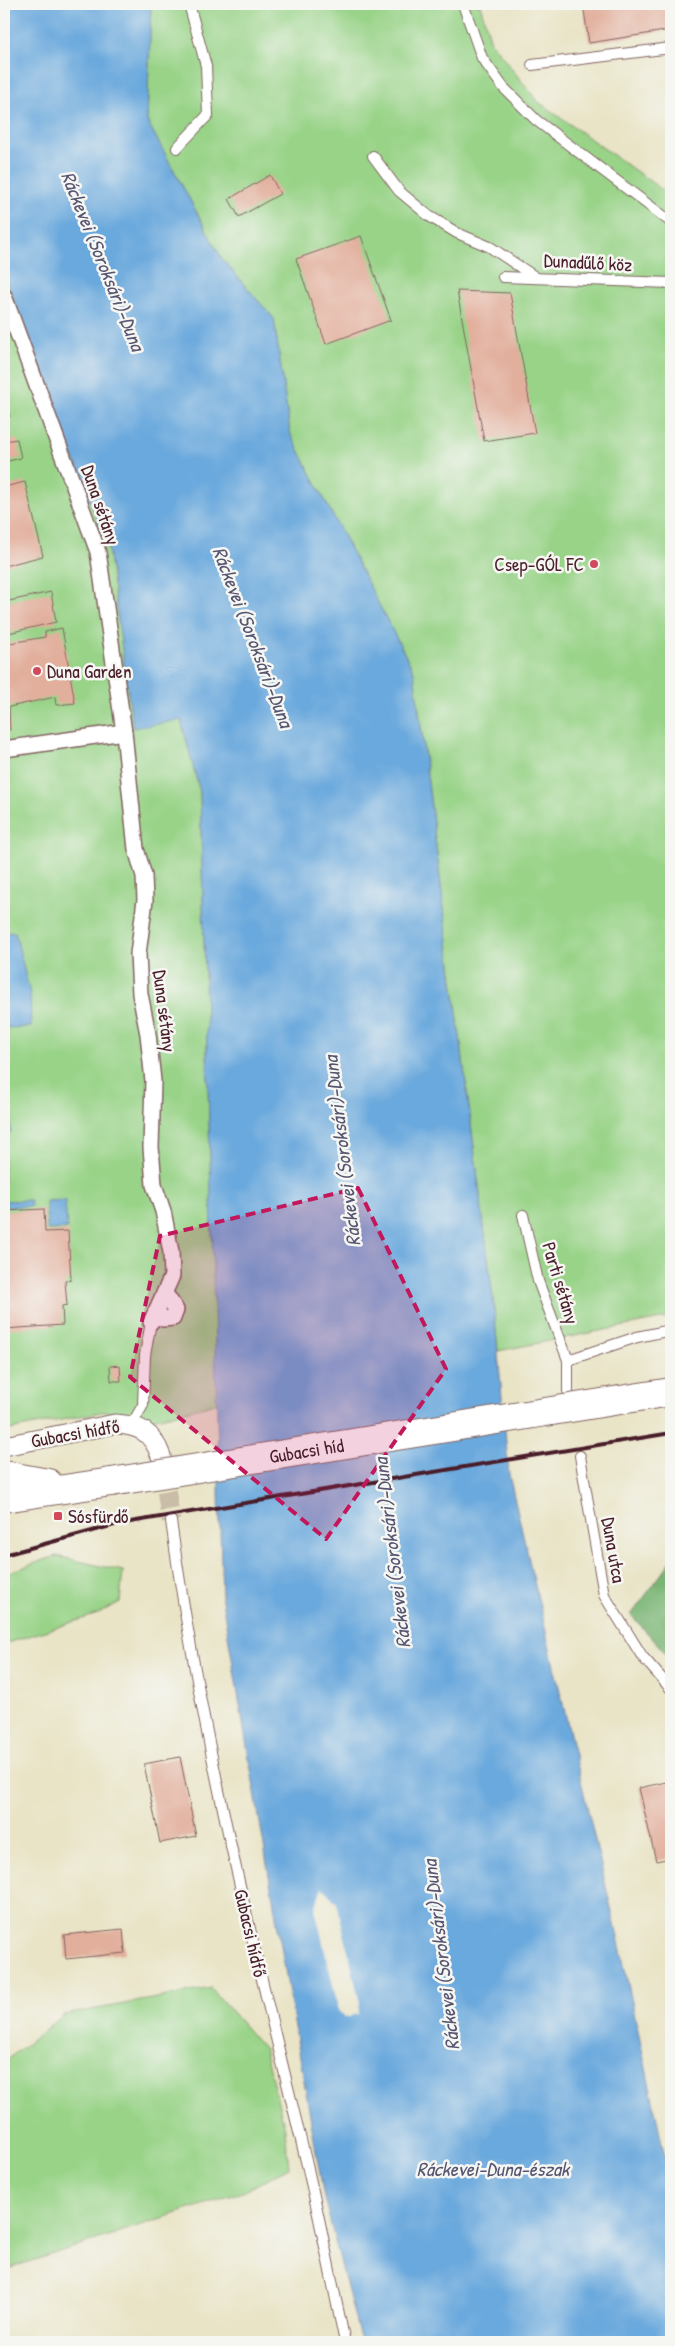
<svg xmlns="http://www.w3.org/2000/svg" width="675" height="2346" font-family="'Patrick Hand',sans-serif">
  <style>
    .green { fill: #98d387; stroke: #717959 }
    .forest { fill: #7ab574; stroke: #626a50 }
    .water { fill: #6aa9dd; stroke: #5a6484 }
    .pier { fill: #e9e4c6 }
    .building { fill: #e2af9c }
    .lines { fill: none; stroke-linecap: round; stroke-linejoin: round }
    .minor-tunnel { stroke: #c9bda7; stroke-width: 19; stroke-dasharray: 19 9; stroke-linecap: butt }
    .service-casing { stroke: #826461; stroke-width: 12 }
    .pedestrian-casing { stroke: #826461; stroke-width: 18 }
    .minor-casing { stroke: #826461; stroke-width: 21 }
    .secondary-casing { stroke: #826461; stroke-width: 30 }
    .service { stroke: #fff; stroke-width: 10 }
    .pedestrian { stroke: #fff; stroke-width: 15 }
    .minor { stroke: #fff; stroke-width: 19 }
    .secondary { stroke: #fff; stroke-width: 28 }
    .rail { stroke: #4a1f2b; stroke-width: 4 }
    .secondary-bridge-casing { stroke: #826461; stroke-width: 30; stroke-linecap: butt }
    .secondary-bridge { stroke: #fff; stroke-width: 28 }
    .marked { fill: #c2185b; fill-opacity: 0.2; stroke: #c2185b; stroke-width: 4; stroke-dasharray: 10 6; stroke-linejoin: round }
    .poi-dot { fill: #d1495b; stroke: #f6f6f2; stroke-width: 2 }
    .labels { text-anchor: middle; stroke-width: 5; stroke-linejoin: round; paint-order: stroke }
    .street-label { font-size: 19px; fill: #4a1f2b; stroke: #f6f6f2 }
    .poi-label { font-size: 19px; fill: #4a1f2b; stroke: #f6f6f2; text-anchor: start }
    .water-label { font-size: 20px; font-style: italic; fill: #575672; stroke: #f6f6f2 }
  </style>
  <rect width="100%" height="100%" fill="#f6f6f2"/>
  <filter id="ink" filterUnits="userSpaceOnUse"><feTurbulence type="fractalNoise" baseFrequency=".02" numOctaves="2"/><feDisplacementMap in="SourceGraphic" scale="10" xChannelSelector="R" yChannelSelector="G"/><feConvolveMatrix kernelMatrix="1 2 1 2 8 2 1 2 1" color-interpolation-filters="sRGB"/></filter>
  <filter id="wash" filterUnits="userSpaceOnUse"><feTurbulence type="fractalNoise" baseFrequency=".0096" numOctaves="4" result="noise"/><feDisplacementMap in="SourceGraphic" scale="20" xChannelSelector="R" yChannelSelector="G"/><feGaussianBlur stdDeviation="1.12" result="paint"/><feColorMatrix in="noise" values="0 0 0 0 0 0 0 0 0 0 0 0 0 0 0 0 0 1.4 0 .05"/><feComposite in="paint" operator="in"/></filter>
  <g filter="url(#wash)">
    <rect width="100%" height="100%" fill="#e9e4c6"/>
    <g class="green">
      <polygon points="151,4 480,4 491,42 537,101 671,196 671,1317 498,1351 493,1298 414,672 290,433 274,319 222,259 147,121"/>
      <polygon points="4,274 108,548 133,727 181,720 200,792 217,1403 132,1424 107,1411 4,1431"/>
      <polygon points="56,1556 123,1571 120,1602 98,1614 4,1644 4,1574"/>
      <polygon points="211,1988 264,2049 285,2129 289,2167 245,2191 4,2270 4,2062 64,2015"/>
    </g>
    <polygon class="forest" points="671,1561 671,1659 631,1615"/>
    <g class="water">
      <polygon points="4,4 151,4 147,121 222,259 274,319 290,433 414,672 493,1298 509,1475 620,1946 671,2185 671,2342 361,2342 324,2198 222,1600 200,792 181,720 133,728 108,548 4,274"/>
      <polygon points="15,932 30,994 31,1027 4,1028 4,933"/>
      <polygon points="4,1070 8,1070 11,1133 4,1133"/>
      <polygon points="30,1200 31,1206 4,1207 4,1201"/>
      <polygon points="65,1200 67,1229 47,1230 46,1201"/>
    </g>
    <polygon class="pier" points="322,1887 337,1903 360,2003 358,2014 345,2017 339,2010 315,1909"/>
    <g id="blocks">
      <g class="building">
        <polygon points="583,4 671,4 671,30 589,43"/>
        <polygon points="270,175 280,194 239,217 229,199"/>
        <polygon points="361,236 391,320 326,344 296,259"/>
        <polygon points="457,291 510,293 535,433 484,441"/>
        <polygon points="4,395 10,417 4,419"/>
        <polygon points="17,439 21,458 4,462 4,441"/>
        <polygon points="25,482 43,556 4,566 4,487"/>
        <polygon points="51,592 56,622 4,634 4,602"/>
        <polygon points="62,628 75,703 56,705 55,697 9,707 10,730 4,731 4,644 45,637 45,632"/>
        <polygon points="44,1209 45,1232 68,1231 71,1280 65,1281 67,1305 62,1306 63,1325 4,1329 4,1211"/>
        <polygon points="120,1365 121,1381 111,1381 110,1366"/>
        <polygon points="180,1757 196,1836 160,1843 144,1764"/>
        <polygon points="671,1781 671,1858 656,1861 639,1788"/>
        <polygon points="123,1929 125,1953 66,1959 64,1935"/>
      </g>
    </g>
  </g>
  <g filter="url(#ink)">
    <use href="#blocks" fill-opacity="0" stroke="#826461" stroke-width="1"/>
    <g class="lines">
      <polyline class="minor-tunnel" points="162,1463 171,1521"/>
      <g class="service-casing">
        <g id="service">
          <polyline points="463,4 482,58 503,87 536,120 671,222"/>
          <polyline points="532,65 671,48"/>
          <polyline points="177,148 208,115 206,66 189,4"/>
          <polyline points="373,156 399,191 429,216 457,233 490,247 535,277"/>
          <polyline points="503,277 671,283"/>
          <polyline points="523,1215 538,1281 568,1360 568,1391"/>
          <polyline points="568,1360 637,1337 671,1330"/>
          <polyline points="132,1424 143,1405 145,1355 151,1322"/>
          <polyline points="580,1456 604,1595 642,1656 671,1689"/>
          <path d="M 171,1521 C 201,1739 255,1952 307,2165 C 321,2224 332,2283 345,2342"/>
        </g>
      </g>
      <g class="pedestrian-casing">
        <g id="pedestrian">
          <polyline points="4,296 98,552 124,732 136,849 144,876 145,900 138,954 140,994 148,1034 153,1081 151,1147 154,1185 163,1211 171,1252 172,1276 151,1322"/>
          <polyline points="4,749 124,732"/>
          <polyline points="158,1308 159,1316 163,1319 173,1318 176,1310 165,1293"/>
        </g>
      </g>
      <g class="minor-casing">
        <path id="minor" d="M 4,1446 L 115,1424 C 140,1425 152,1432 161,1456"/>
      </g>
      <g class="secondary-casing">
        <g id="secondary">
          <polyline points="620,1400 671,1392"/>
          <polyline points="4,1475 48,1483"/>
          <polyline points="4,1498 111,1482"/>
        </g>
      </g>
      <use href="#service" class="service"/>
      <use href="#pedestrian" class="pedestrian"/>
      <use href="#minor" class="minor"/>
      <use href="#secondary" class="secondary"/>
      <polyline class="rail" points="4,1555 118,1524 671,1433"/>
      <g class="secondary-bridge-casing">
        <g id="secondary-bridge">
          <path id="s1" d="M 111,1482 L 620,1400"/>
        </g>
      </g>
      <use href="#secondary-bridge" class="secondary-bridge"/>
    </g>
  </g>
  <path class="marked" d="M 358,1188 L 446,1369 L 326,1539 L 130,1377 L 160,1236 Z"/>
  <g class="poi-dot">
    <circle cx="594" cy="564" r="5"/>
    <circle cx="37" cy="671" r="5"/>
    <rect x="53" y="1511" width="10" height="10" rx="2.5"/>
  </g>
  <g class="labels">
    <g class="street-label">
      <text transform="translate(588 262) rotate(3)" y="7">Dunadűlő köz</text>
      <text transform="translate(101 505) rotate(71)" y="7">Duna sétány</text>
      <text transform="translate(165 1011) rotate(83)" y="7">Duna sétány</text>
      <text transform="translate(561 1283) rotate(73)" y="7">Parti sétány</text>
      <text transform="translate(75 1433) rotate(-10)" y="7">Gubacsi hídfő</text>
      <text dy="7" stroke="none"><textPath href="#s1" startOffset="198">Gubacsi híd</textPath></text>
      <text transform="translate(614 1550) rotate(80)" y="7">Duna utca</text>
      <text transform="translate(251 1933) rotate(77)" y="7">Gubacsi hídfő</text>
    </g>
    <g class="poi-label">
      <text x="584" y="571" text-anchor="end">Csep-GÓL FC</text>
      <text x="47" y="678">Duna Garden</text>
      <text x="68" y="1523">Sósfürdő</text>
    </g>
    <g class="water-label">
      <text transform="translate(103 261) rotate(68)" y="7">Ráckevei (Soroksári)-Duna</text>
      <text transform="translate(253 637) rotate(69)" y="7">Ráckevei (Soroksári)-Duna</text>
      <text transform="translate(342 1151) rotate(-97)" y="7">Ráckevei (Soroksári)-Duna</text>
      <text transform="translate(392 1553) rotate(-97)" y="7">Ráckevei (Soroksári)-Duna</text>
      <text transform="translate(441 1955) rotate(-97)" y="7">Ráckevei (Soroksári)-Duna</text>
      <text x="493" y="2176">Ráckevei-Duna-észak</text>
    </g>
  </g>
  <rect width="675" height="2346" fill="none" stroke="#f6f6f2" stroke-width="20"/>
</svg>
